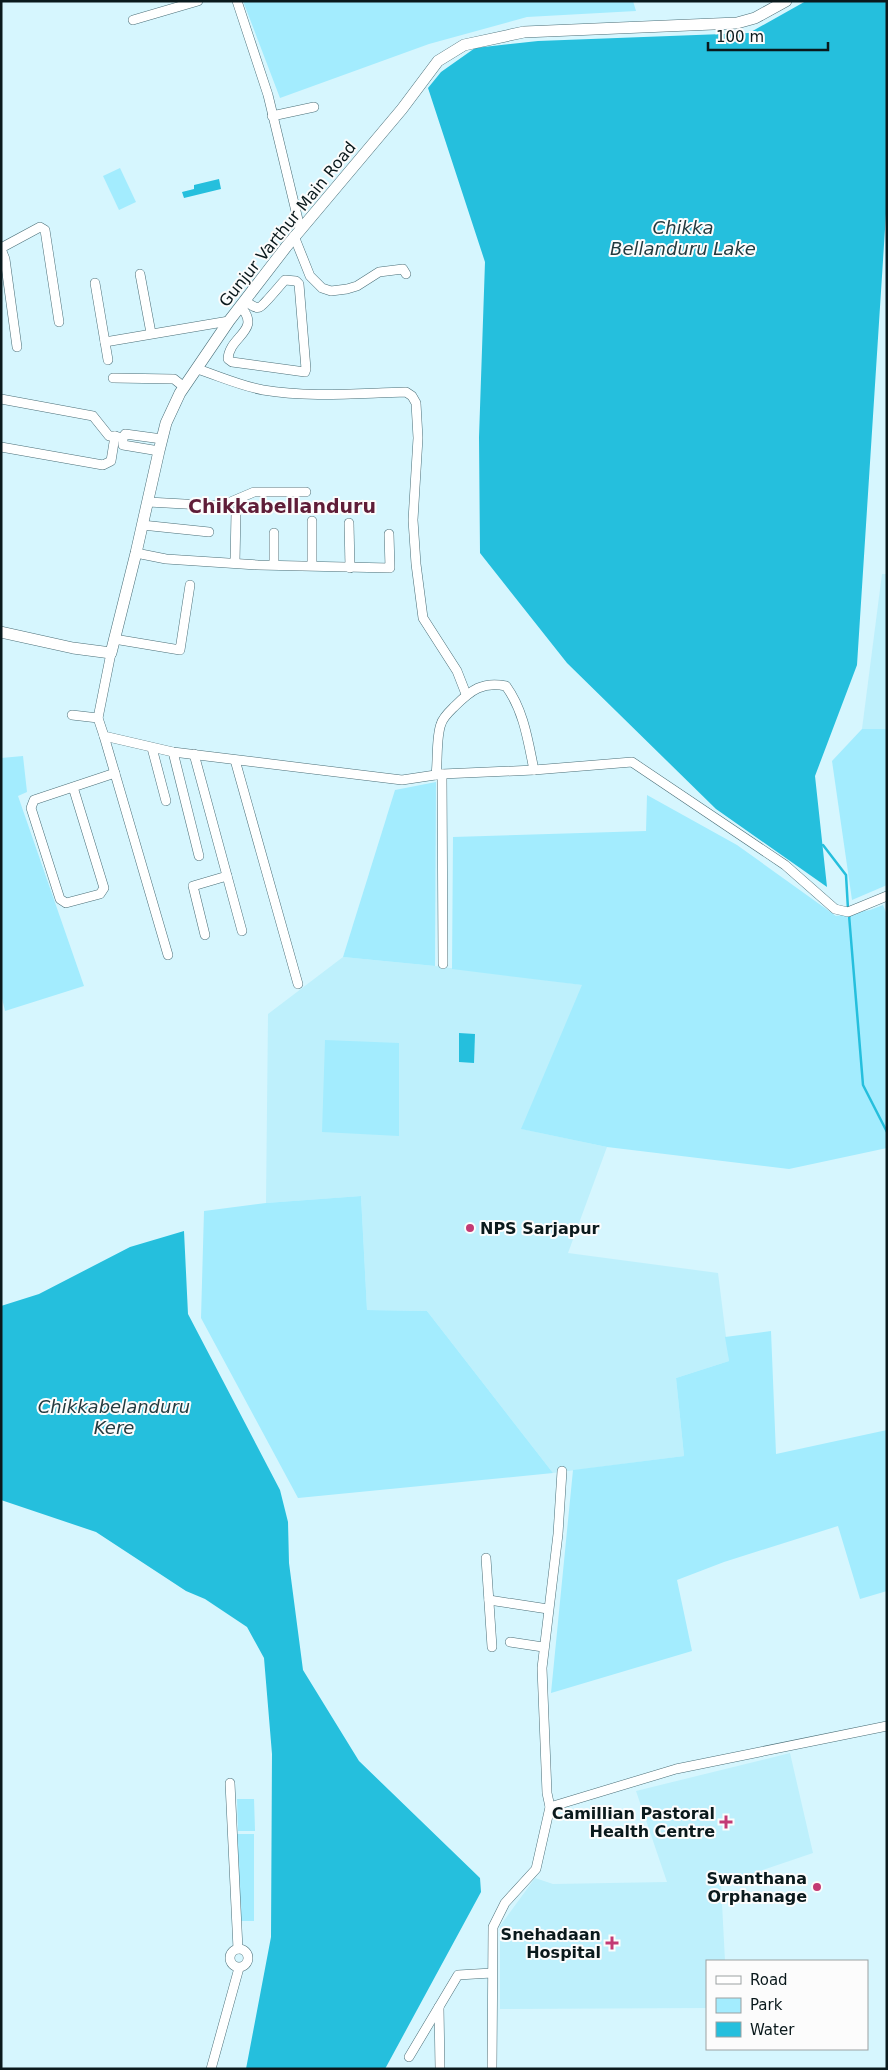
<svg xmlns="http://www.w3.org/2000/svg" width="888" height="2070" font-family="'DejaVu Sans',sans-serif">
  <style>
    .built { fill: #bef0fc }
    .green { fill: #a3ecfe }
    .water { fill: #25bfdd }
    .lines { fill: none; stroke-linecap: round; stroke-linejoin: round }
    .stream { stroke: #25bfdd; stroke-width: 2.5 }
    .street-casing { stroke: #4b6f78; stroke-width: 10 }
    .secondary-casing { stroke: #4b6f78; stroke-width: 12 }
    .street { stroke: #fff; stroke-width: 9 }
    .secondary { stroke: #fff; stroke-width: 11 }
    .poi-dot { fill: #c33a74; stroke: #fcfcfc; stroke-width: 2 }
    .labels { text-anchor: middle; stroke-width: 4; stroke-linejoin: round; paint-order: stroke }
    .street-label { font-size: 16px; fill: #0a191c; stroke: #fcfcfc }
    .poi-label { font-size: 16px; font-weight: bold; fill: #0a191c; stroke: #fcfcfc; text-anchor: end }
    .water-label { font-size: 18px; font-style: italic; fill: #233b40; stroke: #fcfcfc }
    .quarter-label { font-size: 19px; font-weight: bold; fill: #5f1d38; stroke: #fcfcfc }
  </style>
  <rect width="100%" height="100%" fill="#d6f6fe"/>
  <g class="built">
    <polygon points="882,574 887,574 887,729 862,729"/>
    <polygon points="343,957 435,966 583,985 522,1129 607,1147 568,1253 718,1273 729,1361 676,1378 684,1456 553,1473 427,1311 367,1310 361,1196 266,1203 268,1014"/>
    <polygon points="790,1753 813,1853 721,1884 725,1961 707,1961 707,2008 500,2009 500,1926 535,1878 553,1884 667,1882 636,1791"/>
  </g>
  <g class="green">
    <polygon points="243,1 633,1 636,11 527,17 429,44 280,98"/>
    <polygon points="120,168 136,202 119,210 103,176"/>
    <polygon points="862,729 887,729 887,885 852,900 832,761"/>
    <polygon points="23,756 27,792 18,796 84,986 5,1011 1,994 1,758"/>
    <polygon points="436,782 435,966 343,957 395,790"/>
    <polygon points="647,795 737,845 836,916 870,910 883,905 887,915 887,1148 789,1169 607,1147 521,1129 582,985 452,969 453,837 646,831"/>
    <polygon points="325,1040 399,1043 399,1136 322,1132"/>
    <polygon points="361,1196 367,1310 427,1311 553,1473 298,1498 201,1318 204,1211 266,1203"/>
    <polygon points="771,1331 776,1454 887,1430 887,1591 860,1599 838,1526 724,1562 677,1580 692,1651 551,1693 573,1470 684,1456 676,1378 729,1361 725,1337"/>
    <polygon points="237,1799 254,1799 255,1831 238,1831"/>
    <rect x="237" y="1834" width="17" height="87"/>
  </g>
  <g class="water">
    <polygon points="806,1 887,1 887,198 857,665 815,776 827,887 716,809 567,663 480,553 479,437 485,262 428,88 441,72 475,48 538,41 749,33"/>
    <polygon points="219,179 221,189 184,198 182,192 194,189 194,185"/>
    <polygon points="459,1033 475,1034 474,1063 459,1062"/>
    <polygon points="184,1231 188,1314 280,1490 288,1522 289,1563 303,1670 359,1761 480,1878 481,1892 385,2069 246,2069 271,1937 272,1754 264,1658 247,1627 205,1599 186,1591 96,1532 1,1500 1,1306 39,1294 130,1247"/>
  </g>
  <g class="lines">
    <g class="stream">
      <polyline points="823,845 846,875 848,909"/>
      <polyline points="849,915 863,1085 887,1132"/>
    </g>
    <g class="street-casing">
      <g id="street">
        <polyline points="237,1 268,95 300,228"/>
        <polyline points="133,20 198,1"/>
        <polyline points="272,116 314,107"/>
        <polyline points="294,236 310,276 322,288 331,291 347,289 357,286 379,272 403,269 406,274"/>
        <polyline points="1,248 40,227 45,230 59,322"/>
        <polyline points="1,249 5,259 17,347"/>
        <polyline points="140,274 151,333"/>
        <polyline points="95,283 108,360"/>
        <path d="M 241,307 C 262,331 229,336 228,359 L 232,362 L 305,372 L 306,369 L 299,284 L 296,281 L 285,280 C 281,284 262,307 260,307 C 255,309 250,304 246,301"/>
        <polyline points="105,342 229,321"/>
        <path d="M 197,369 C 219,376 241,386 263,390 C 310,398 359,393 406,392 L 412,396 L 416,403 L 418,438 L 413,520 L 416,564 L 423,618 L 457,671 L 466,694"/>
        <polyline points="113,378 174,379 184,387"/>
        <polyline points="1,399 93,416 109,436 115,436 111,461 103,465 1,447"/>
        <polyline points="115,436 123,438 125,434 162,439"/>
        <polyline points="123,438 123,445 159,451"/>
        <polyline points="148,502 221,506 254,492 306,492"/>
        <polyline points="312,521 312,565"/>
        <polyline points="349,523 350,568"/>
        <polyline points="142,525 209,532"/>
        <polyline points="136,553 166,559 258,565 390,568 389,534"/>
        <polyline points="235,562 236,512"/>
        <polyline points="274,564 274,533"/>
        <polyline points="114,639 180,650 190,585"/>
        <polyline points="111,653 98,718 104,736 173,752 402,780 442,774 534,770 632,762 785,865 835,909 848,912 887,896"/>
        <polyline points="72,715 98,718"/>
        <polyline points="104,736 168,955"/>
        <polyline points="152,748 166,801"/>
        <polyline points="173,752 199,856"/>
        <polyline points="194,754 242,931"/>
        <polyline points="235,760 298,984"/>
        <polyline points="442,774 443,964"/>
        <path d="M 436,775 C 438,760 436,737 441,724 C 443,717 450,711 455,706 C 471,690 483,681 506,686 C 524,711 528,741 534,770"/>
        <polyline points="73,787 104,888 100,894 66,903 60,899 31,808 34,800 115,773"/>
        <polyline points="205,935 193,886 227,876"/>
        <polyline points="486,1558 492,1647"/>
        <polyline points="489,1600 548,1609"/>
        <polyline points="510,1642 543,1647"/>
        <polyline points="230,1783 238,1949"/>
        <polyline points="550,1807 676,1769 887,1726"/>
        <circle cx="239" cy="1958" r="9"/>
        <polyline points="439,2007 440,2069"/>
        <polyline points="409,2057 458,1975 492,1973"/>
        <polyline points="211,2069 239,1968"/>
        <polyline points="492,2069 493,1927 505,1903 536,1869 550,1807 547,1793 542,1668 558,1534 562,1471"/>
      </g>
    </g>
    <g class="secondary-casing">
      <polyline id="secondary" points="1,632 73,648 111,653 136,553 159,451 166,423 180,393 229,321 286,247 402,109 438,61 464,45 524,32 737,23 755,18 786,1"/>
    </g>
    <use href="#street" class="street"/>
    <use href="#secondary" class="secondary"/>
  </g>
  <g class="poi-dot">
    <circle cx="470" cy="1228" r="5"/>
    <path d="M723.5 1814.5h5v5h5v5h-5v5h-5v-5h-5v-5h5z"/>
    <circle cx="817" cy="1887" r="5"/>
    <path d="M609.5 1935.5h5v5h5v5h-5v5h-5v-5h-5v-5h5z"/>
  </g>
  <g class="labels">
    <g class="street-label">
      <text transform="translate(287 224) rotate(-51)" y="6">Gunjur Varthur Main Road</text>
    </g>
    <g class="poi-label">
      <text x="480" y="1234" text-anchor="start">NPS Sarjapur</text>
      <text x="715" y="1819">Camillian Pastoral<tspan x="715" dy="18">Health Centre</tspan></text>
      <text x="807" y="1884">Swanthana<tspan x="807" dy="18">Orphanage</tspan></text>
      <text x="601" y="1940">Snehadaan<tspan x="601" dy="18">Hospital</tspan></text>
    </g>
    <g class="water-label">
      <text x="683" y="234">Chikka<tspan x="683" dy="21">Bellanduru Lake</tspan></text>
      <text x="114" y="1413">Chikkabelanduru<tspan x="114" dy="21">Kere</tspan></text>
    </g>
    <g class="quarter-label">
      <text x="282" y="513">Chikkabellanduru</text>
    </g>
  </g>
  <rect width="888" height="2070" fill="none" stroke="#0a191c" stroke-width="5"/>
  <rect x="706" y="1960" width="162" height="90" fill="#fcfcfc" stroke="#9ba1a2"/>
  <rect x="716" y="1976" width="25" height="8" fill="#ffffff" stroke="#9ba1a2"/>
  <text x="750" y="1985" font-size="15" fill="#0a191c">Road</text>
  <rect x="716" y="1998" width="25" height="15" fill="#a3ecfe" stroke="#9ba1a2"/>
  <text x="750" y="2010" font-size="15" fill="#0a191c">Park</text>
  <rect x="716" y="2022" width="25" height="15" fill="#25bfdd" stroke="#9ba1a2"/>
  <text x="750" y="2035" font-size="15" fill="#0a191c">Water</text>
  <path d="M708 42v8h120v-8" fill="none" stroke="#0a191c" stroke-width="2.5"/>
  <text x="716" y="42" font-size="15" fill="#0a191c" stroke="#fcfcfc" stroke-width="4" paint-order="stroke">100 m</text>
</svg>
